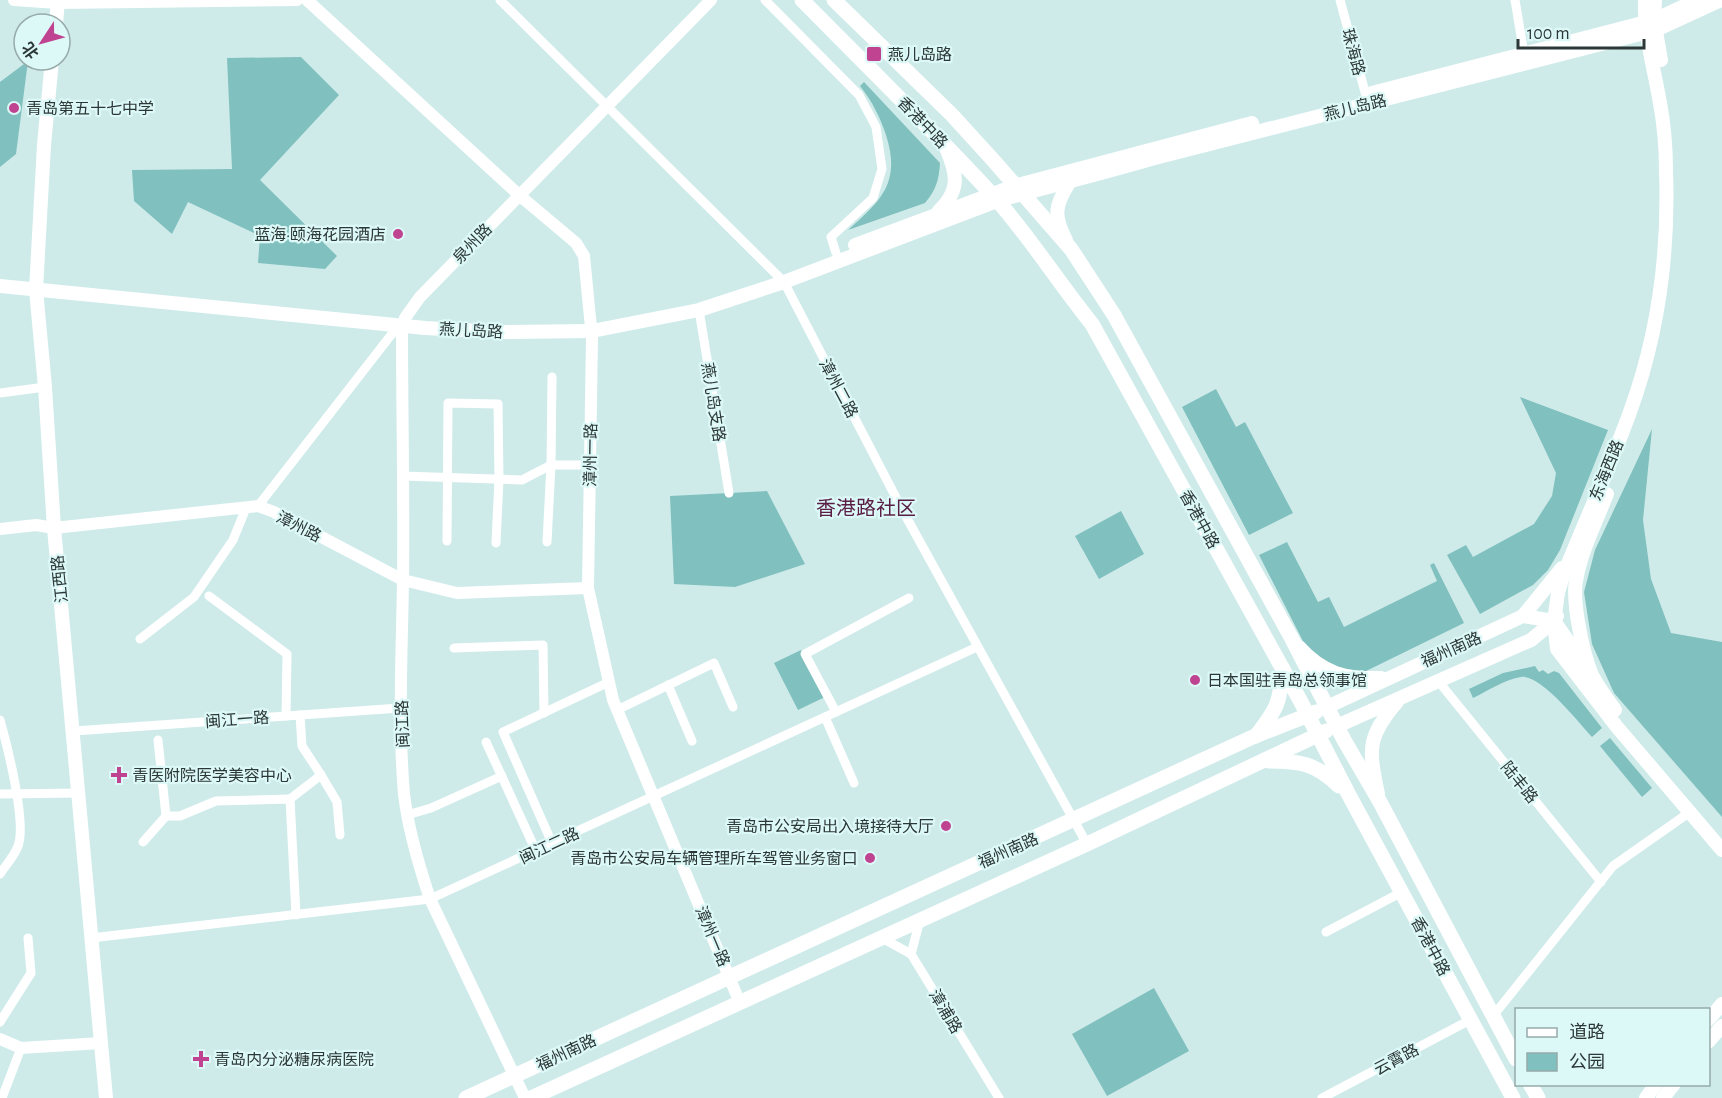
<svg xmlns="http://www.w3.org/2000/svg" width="1722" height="1098" font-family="'Alegreya Sans','Noto Sans SC',sans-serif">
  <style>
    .green { fill: #80c0bf }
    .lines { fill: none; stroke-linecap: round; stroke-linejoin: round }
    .minor { stroke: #fff; stroke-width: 9 }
    .tertiary { stroke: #fff; stroke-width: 12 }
    .secondary { stroke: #fff; stroke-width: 14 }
    .primary { stroke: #fff; stroke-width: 15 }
    .poi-dot { fill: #c04392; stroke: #dcf8f7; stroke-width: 2 }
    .labels { text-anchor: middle; stroke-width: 4.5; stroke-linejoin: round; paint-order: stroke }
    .street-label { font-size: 16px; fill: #2c3737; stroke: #dcf8f7 }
    .poi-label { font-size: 16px; fill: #2c3737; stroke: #dcf8f7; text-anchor: start }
    .quarter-label { font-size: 20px; fill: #5a1e44; stroke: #dcf8f7 }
  </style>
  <rect width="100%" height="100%" fill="#ceebea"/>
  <g class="green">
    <polygon points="301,57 339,95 260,180 337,256 325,269 258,263 260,236 188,202 172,234 134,201 132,170 232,169 227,58"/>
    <polygon points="28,61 16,154 0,167 0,82"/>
    <path d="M 864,82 L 940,163 C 939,180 936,190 925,203 L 848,230 C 882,200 901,182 886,135 C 880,117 872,101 860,86 Z"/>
    <polygon points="1216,389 1236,427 1245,422 1293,513 1249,535 1182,407"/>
    <polygon points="1520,397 1608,430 1560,550 1548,570 1533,585 1480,614 1447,555 1466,545 1473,557 1534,524 1552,496 1556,473"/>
    <polygon points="1652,429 1643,520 1651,579 1671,633 1722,642 1722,817 1614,693 1592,644 1584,592 1595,550"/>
    <polygon points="767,491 805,564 735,587 674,584 670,496"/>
    <polygon points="1121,511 1144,554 1099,579 1075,536"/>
    <polygon points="1287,542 1318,602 1329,597 1344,627 1437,581 1430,565 1434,563 1464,623 1360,674 1338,669 1308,651 1259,555"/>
    <polygon points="801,650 825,697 798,710 774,663"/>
    <path d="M 1535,666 L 1539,672 L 1543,670 L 1548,674 L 1554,671 L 1559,673 L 1602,728 L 1592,737 C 1579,723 1541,674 1521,677 C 1505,679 1488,691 1473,698 L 1469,689 L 1503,673 Z"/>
    <polygon points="1610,738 1652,788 1642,797 1600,746"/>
    <polygon points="1154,988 1189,1051 1107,1096 1072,1034"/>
  </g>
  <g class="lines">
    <g class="minor">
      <polyline points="500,0 784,282 904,513 1087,844"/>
      <polyline points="765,0 859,95 876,127 882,169 873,198 831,237 836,253"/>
      <polyline points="1340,0 1368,103"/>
      <polyline points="1515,0 1524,54"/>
      <polyline points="699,310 729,493"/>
      <polyline points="0,393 45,387"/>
      <polyline points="402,476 522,480 551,465 589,465"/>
      <polyline points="258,506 391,335 402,326"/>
      <polyline points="447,541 448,403 498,404 499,479 496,543"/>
      <polyline points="547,542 551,465 552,377"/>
      <polyline points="209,596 287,654 286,716"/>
      <polyline points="140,639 194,597 233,540 246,508"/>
      <polyline points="454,648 543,645 544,713"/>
      <polyline points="1439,682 1601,882"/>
      <polyline points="668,685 692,741"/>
      <polyline points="617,710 714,663 733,707"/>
      <polyline points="836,712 805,654 909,598"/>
      <polyline points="300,715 302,746 321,775"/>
      <polyline points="825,717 854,783"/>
      <path d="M 0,720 C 7,745 27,823 18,846 C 15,855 6,865 0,874"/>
      <polyline points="74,731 400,708"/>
      <polyline points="158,740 166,816"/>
      <polyline points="486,742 536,851"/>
      <polyline points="0,794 79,793"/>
      <polyline points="290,799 321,775 337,802 340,835"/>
      <polyline points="407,815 431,808 502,776"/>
      <polyline points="143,842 166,816 180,816 216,801 290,799 296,915"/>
      <polyline points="552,843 503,732 609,682"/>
      <polyline points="920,920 911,954 999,1098"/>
      <polyline points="1326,932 1402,892"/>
      <polyline points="91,938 430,899 977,647"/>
      <polyline points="882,938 911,954"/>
      <polyline points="1493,1016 1613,866 1690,812"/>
      <polyline points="0,1022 31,973 28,938"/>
      <polyline points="2,1098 21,1048"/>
      <polyline points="1322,1098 1470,1020"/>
    </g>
    <g class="tertiary">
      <polyline points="14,0 58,3 297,0"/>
      <polyline points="307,0 519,195 576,243 584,256 592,338 588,588 613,700 740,1003"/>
      <polyline points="0,529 36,525 54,528 258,506 274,512 403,580 457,593 588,588"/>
      <polyline points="0,1039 21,1048 101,1043"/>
      <path d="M 525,1098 L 430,899 C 419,866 408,829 404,794 C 398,723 402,652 403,580 C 404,496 402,411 402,326 L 405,318 L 420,297 L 711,0"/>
    </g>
    <g class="secondary">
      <path d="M 1645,0 C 1644,35 1654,68 1660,103 C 1664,125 1666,148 1666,171 C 1669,252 1658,335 1630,412 C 1610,467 1585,521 1563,576 L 1558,593 L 1554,621 L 1557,649 L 1617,727 L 1722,850"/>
      <polyline points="1655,0 1654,20 1661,60"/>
      <polyline points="56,24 58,0"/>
      <polyline points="52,60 44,145 36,290 45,387 54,528 106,1098"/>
      <polyline points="1372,93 1654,20 1697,0"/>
      <path d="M 938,212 C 960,191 958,175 946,148"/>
      <path d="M 1066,240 C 1053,216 1055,205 1069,183"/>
      <polyline points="855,245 1014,186 1252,123"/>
      <path d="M 0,286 L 425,328 L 499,332 L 592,331 L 699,310 L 784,282 L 997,201 C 1049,186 1100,174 1151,159 L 1656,30 L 1721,0"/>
      <path d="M 1607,494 C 1596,522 1581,551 1576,581 C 1572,602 1583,654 1592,675 C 1598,687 1607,699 1615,710"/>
      <polyline points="1523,616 1562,568"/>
      <path d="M 1299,647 C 1323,674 1346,679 1381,678"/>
      <polyline points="1327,707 1523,616 1554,621 1585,665"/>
      <polyline points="1337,726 1531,640 1554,621 1557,616"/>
      <path d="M 1378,794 C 1369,750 1366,738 1397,702"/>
      <polyline points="1708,1020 1722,1004"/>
      <polyline points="1708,1042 1722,1026"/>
      <polyline points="1646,1098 1656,1084"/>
      <polyline points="1663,1098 1674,1084"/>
    </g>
    <g class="primary">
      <path d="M 802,0 C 867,66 934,131 997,200 C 1031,239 1059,283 1092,324 L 1301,702 L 1350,797 L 1513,1098"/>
      <polyline points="834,0 952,115 993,160 1071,249 1114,315 1292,639 1344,740 1380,802 1516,1059"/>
      <path d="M 1256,736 C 1277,709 1280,703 1283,669"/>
      <path d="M 1269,761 C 1300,761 1315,763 1339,786"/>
      <polyline points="1530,1084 1538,1098"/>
      <polyline points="466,1098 1255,736 1316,712"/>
      <polyline points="531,1098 1087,844 1326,731"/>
    </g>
  </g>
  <g class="poi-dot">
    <rect x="866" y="46" width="16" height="16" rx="3"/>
    <circle cx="14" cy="108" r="6"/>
    <circle cx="398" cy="234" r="6"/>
    <circle cx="1195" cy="680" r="6"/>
    <path d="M116 766h6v6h6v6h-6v6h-6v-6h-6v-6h6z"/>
    <circle cx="946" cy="826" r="6"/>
    <circle cx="870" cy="858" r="6"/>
    <path d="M198 1050h6v6h6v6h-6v6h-6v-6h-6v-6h6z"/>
  </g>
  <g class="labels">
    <g class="street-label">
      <text transform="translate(1354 52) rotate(75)" y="6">珠海路</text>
      <text transform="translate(1355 107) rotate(-14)" y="6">燕儿岛路</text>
      <text transform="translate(923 122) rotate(46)" y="6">香港中路</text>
      <text transform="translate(472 243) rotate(-46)" y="6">泉州路</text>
      <text transform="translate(471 330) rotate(3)" y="6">燕儿岛路</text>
      <text transform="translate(839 388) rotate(62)" y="6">漳州二路</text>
      <text transform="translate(714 402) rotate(81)" y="6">燕儿岛支路</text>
      <text transform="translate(590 455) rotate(-89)" y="6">漳州一路</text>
      <text transform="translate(1606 470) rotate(-68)" y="6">东海西路</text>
      <text transform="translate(1200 519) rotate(61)" y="6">香港中路</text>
      <text transform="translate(299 526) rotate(27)" y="6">漳州路</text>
      <text transform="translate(59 579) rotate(-96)" y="6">江西路</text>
      <text transform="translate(1451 649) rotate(-24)" y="6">福州南路</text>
      <text transform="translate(237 719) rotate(-4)" y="6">闽江一路</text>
      <text transform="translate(402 724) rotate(-92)" y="6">闽江路</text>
      <text transform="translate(1520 782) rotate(51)" y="6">陆丰路</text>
      <text transform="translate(549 845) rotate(-25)" y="6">闽江二路</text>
      <text transform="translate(1008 850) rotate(-24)" y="6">福州南路</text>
      <text transform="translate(713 936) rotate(67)" y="6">漳州一路</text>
      <text transform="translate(1431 946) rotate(62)" y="6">香港中路</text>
      <text transform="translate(946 1011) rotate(59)" y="6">漳浦路</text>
      <text transform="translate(566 1052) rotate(-25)" y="6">福州南路</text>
      <text transform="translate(1396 1059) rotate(-28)" y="6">云霄路</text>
    </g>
    <g class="poi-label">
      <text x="888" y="60">燕儿岛路</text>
      <text x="26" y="114">青岛第五十七中学</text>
      <text x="386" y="240" text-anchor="end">蓝海·颐海花园酒店</text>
      <text x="1207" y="686">日本国驻青岛总领事馆</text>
      <text x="132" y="781">青医附院医学美容中心</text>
      <text x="934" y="832" text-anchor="end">青岛市公安局出入境接待大厅</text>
      <text x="858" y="864" text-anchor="end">青岛市公安局车辆管理所车驾管业务窗口</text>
      <text x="214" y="1065">青岛内分泌糖尿病医院</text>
    </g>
    <g class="quarter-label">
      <text x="866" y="515">香港路社区</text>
    </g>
  </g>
  <rect x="1515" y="1008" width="195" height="78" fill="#dcf8f7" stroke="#96abaa" stroke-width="1.5"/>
  <rect x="1527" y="1028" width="30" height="9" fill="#ffffff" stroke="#96abaa" stroke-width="1.5"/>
  <text x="1569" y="1038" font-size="18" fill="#2c3737">道路</text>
  <rect x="1527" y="1053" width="30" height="18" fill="#80c0bf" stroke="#96abaa" stroke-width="1.5"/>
  <text x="1569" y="1068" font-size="18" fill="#2c3737">公园</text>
  <g transform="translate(42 42) rotate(234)"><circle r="28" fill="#dcf8f7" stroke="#96abaa" stroke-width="1.5"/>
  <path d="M0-4.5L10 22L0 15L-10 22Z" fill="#c04392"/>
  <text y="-9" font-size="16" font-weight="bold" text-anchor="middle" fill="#2c3737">北</text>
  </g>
  <path d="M1518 39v9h126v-9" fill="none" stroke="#2c3737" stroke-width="3"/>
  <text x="1527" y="39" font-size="18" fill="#2c3737" stroke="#dcf8f7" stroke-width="4.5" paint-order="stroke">100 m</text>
</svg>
